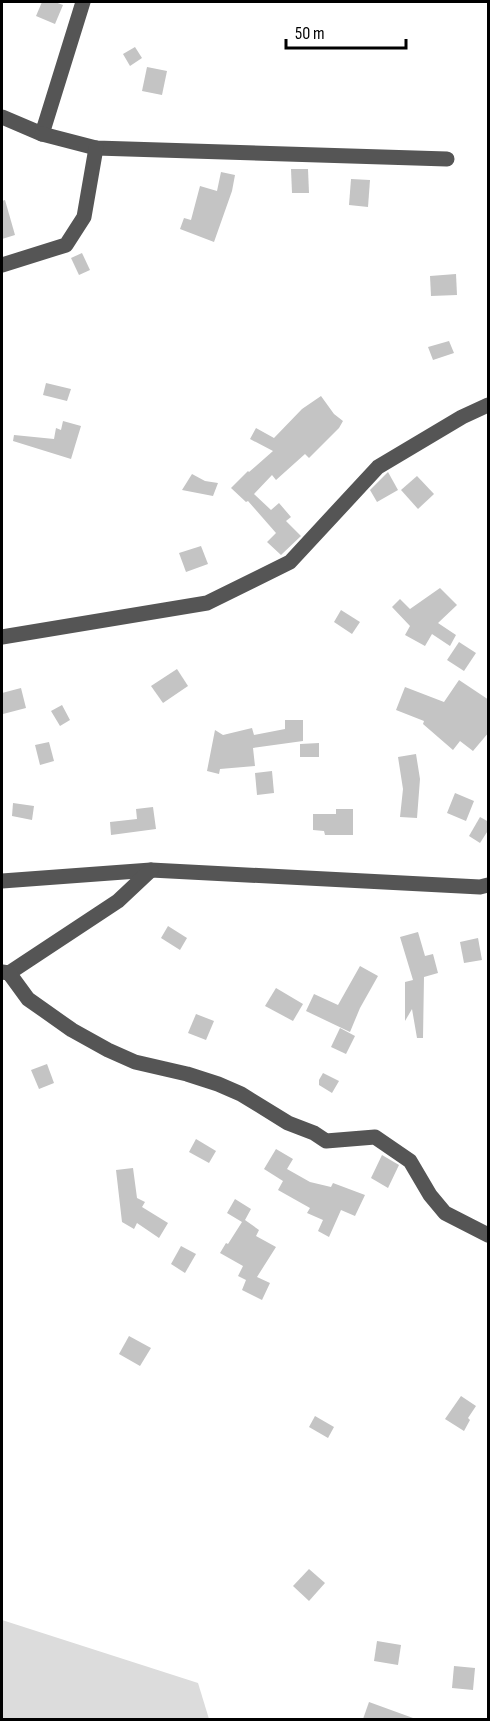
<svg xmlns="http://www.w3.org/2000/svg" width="490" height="1721" font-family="'Sofia Sans Condensed',sans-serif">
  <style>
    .green { fill: #dcdcdc }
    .building { fill: #c4c4c4 }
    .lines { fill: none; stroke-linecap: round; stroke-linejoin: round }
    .minor { stroke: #555; stroke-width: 15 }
  </style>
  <rect width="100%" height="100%" fill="#fff"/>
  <polygon class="green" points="2,1620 198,1683 209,1719 2,1719"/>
  <g class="building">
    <polygon points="42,2 55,2 63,5 55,24 36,16"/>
    <polygon points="135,47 142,58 130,66 123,54"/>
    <polygon points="147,67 167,71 162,95 142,91"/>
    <polygon points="291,169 308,169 309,193 292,193"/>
    <polygon points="221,172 235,175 232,191 214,242 180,229 184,218 191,220 200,186 217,191"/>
    <polygon points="351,179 370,180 368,207 349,205"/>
    <polygon points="5,200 15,235 2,239 2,201"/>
    <polygon points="82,253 90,270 79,275 71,258"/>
    <polygon points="456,274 457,295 431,296 430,276"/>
    <polygon points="449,341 454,353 433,360 428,347"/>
    <polygon points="46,383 71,389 67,401 43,395"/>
    <polygon points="321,396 334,414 343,421 339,428 309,458 305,454 276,480 272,475 254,494 271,510 279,503 291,517 286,521 301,536 281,555 267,542 276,533 248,501 246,502 231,488 248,471 249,472 273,451 250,439 256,428 274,438 302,409"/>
    <polygon points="63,421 81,426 71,459 13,441 14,435 54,439 56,428 61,430"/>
    <polygon points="388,472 398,490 377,502 370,490"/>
    <polygon points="192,474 205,481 218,483 213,496 182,490"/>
    <polygon points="417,476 434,494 418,509 401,490"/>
    <polygon points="201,546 208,564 186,572 179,553"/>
    <polygon points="440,588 457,605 438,623 456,635 450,646 432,634 425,646 405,635 410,626 392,607 400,599 410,609"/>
    <polygon points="341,610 360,622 352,634 334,622"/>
    <polygon points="459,642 476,653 464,671 447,660"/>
    <polygon points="177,669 188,686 163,703 151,686"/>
    <polygon points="459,680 489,700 489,732 473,751 460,741 453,750 423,724 424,721 396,710 405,687 444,702"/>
    <polygon points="21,688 26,708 3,714 2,693"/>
    <polygon points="62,705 70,720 60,726 51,711"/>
    <polygon points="285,720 303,720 303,741 253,748 255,766 220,769 219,774 207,771 215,730 223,735 252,728 254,735 285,729"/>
    <polygon points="49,742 54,761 40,765 35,745"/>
    <polygon points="319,743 319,757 300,757 300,744"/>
    <polygon points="416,754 420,779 417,818 400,817 403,789 398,757"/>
    <polygon points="272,771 274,793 257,795 255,773"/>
    <polygon points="455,793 474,801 466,821 447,813"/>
    <polygon points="13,803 34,806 32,820 12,816"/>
    <polygon points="153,807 156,829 111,835 110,822 137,819 136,809"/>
    <polygon points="336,809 353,809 353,835 325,835 324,831 313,830 313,814 336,814"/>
    <polygon points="480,817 489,822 489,829 480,843 469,836"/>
    <polygon points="168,926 187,938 180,950 161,938"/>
    <polygon points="418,932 425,956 433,954 438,973 424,977 423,1038 417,1038 412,1009 405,1021 405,982 413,980 400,937"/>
    <polygon points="478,938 482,960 464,963 460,942"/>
    <polygon points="360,966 378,976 360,1008 350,1032 306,1011 314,994 338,1005"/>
    <polygon points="276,988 303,1004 293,1021 265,1006"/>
    <polygon points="196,1014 214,1021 206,1040 188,1033"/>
    <polygon points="340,1028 355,1036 346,1054 331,1047"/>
    <polygon points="47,1064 54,1083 39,1089 31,1070"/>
    <polygon points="323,1073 339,1081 332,1093 319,1085 319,1080"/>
    <polygon points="196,1139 216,1151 209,1163 189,1152"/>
    <polygon points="276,1149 293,1159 287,1169 310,1182 331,1187 333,1183 365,1195 355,1216 341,1210 329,1237 318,1231 323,1220 307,1213 310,1208 278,1190 283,1181 264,1169"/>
    <polygon points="382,1155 399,1165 388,1188 371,1178"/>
    <polygon points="133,1168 137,1198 145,1202 142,1207 168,1223 159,1238 137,1223 134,1229 122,1222 116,1170"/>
    <polygon points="235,1199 251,1209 245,1220 259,1230 256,1236 276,1247 257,1277 270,1283 262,1300 242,1290 246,1280 238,1276 243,1266 220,1253 226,1243 228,1244 242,1222 227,1213"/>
    <polygon points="181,1246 196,1254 185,1273 171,1264"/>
    <polygon points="129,1336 151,1348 140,1366 119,1354"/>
    <polygon points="461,1396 476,1406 468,1418 470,1420 464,1431 445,1419"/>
    <polygon points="315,1416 334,1427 328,1438 309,1427"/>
    <polygon points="309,1569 325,1583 309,1601 293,1586"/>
    <polygon points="377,1641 401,1645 398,1665 374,1661"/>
    <polygon points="454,1666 475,1668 473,1690 452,1688"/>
    <polygon points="369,1702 413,1718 412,1719 363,1719"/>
  </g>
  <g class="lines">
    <g class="minor">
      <polyline points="2,117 42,134 83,2"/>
      <polyline points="42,134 96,148 447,159"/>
      <polyline points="2,265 66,245 84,217 96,148"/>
      <polyline points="2,637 207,603 290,562 378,467 462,417 488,405"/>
      <polyline points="2,881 151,870 480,887 488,885"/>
      <polyline points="2,972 9,973 118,901 151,870"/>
      <polyline points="9,973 28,999 72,1030 108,1050 135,1062 187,1074 218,1084 241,1094 288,1123 314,1133 326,1141 375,1137 410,1161 430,1195 445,1213 488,1235"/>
    </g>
  </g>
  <rect width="490" height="1721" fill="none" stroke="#000000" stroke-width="6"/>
  <path d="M286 39v9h120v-9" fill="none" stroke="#000000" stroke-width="3"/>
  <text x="295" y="39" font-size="18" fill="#000000" stroke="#ffffff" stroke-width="4.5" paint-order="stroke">50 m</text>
</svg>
